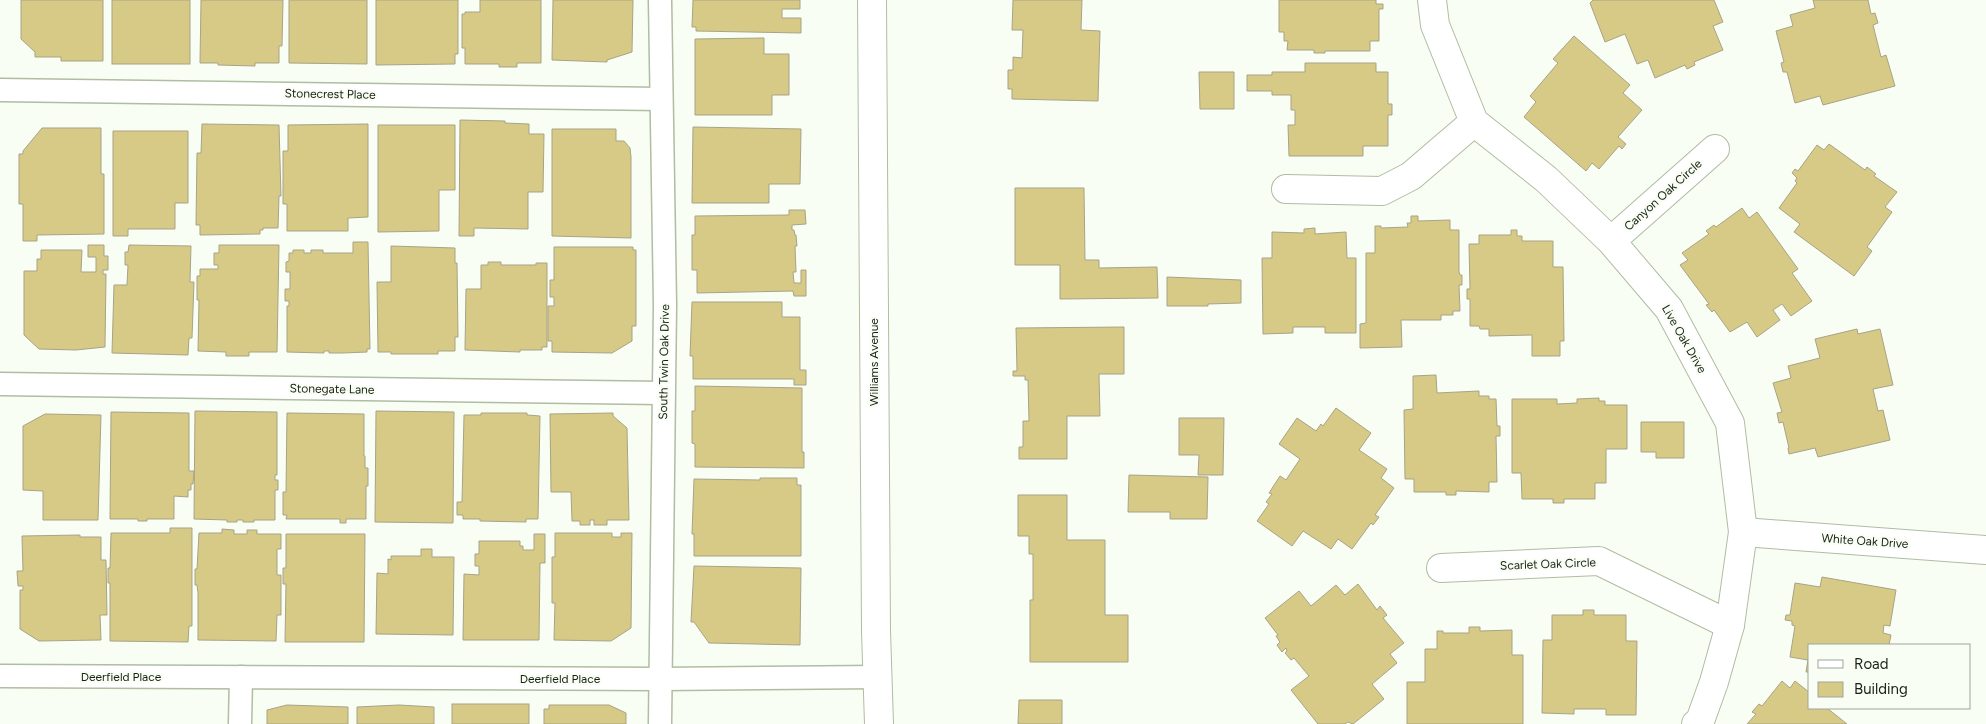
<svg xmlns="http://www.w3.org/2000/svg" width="1986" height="724" font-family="Figtree,sans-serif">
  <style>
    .building { fill: #d6ca86; stroke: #a8a387 }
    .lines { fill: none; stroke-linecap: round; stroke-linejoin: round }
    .service-casing { stroke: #afbda2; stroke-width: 25 }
    .minor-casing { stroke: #afbda2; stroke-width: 30 }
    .tertiary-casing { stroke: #afbda2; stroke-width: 30 }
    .service { stroke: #fff; stroke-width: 22 }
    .minor { stroke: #fff; stroke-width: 28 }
    .tertiary { stroke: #fff; stroke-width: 28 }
    .labels { text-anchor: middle; stroke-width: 4.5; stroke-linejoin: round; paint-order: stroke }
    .street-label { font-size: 12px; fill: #1b2016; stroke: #f8fef3 }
  </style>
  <rect width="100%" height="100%" fill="#f8fef3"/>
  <g class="building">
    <polygon points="21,0 103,0 103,61 61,61 61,57 35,57 35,52 21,39"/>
    <rect x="112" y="0" width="78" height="64"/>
    <polygon points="201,0 283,0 282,46 279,46 279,63 255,63 255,66 218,65 218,63 200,63"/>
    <polygon points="289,0 367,0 367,64 289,63"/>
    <polygon points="376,0 458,0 458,54 455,54 455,64 376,65"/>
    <polygon points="480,0 541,0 541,63 517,63 517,67 499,67 499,64 465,64 465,48 462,48 462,14 465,14 465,12 480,12"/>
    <polygon points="553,0 633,0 632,52 607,60 607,62 552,60"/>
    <polygon points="693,0 800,0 800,9 782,9 782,18 801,18 801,33 696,31 696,27 692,27"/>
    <polygon points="1013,0 1082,0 1081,30 1100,31 1098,101 1012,99 1012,89 1008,89 1008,70 1013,70 1013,57 1022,58 1023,30 1012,30"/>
    <polygon points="1279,0 1376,0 1376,4 1383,4 1383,9 1379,9 1379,41 1370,41 1370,51 1325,51 1325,53 1314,53 1314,50 1287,50 1288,41 1284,41 1284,32 1279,32"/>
    <polygon points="1593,0 1714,0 1723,22 1713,26 1723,50 1694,62 1695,65 1687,69 1685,65 1655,78 1648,60 1637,64 1625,34 1605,42 1590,3"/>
    <polygon points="1813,0 1868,0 1871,14 1875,13 1878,23 1873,25 1881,57 1886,55 1895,86 1823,105 1820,96 1795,103 1787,72 1783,72 1781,63 1784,62 1776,31 1793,26 1790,15 1815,8"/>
    <polygon points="1574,36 1630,85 1623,93 1642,110 1618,137 1626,144 1622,149 1619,146 1599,169 1592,163 1586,171 1524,117 1536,102 1530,96 1558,63 1553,59"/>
    <polygon points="764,38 764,54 789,54 789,95 772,95 772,115 695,115 695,39"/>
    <polygon points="1305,63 1376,63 1376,72 1388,72 1388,104 1392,104 1392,115 1388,115 1388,146 1363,146 1363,156 1289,156 1288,125 1295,125 1295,110 1291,110 1291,95 1272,95 1272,91 1247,91 1247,75 1272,75 1272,72 1305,72"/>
    <polygon points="1199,72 1234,72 1234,109 1200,109"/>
    <polygon points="460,120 505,121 505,123 529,124 529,134 544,134 543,192 528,192 528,229 474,228 474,236 459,236"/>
    <polygon points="202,124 279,125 281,196 279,196 278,228 263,228 263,230 260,230 260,234 200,235 200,225 196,225 197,153 201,153"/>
    <polygon points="368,124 368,217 348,218 348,231 287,231 287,204 283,204 283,151 288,151 288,125"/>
    <polygon points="378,125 455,125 455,190 439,190 439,231 378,232"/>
    <polygon points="693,127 801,129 800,184 769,184 769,203 692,203"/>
    <polygon points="42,128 101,128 101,174 104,174 104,234 37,235 37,241 23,241 23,204 19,204 19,154 23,154 23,151"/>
    <polygon points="552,129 616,129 616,141 624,141 630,148 631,157 631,238 552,236"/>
    <polygon points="113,131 188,131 188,203 175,203 175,229 128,229 128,236 113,236"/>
    <polygon points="1829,144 1865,170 1867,167 1876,174 1874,176 1897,192 1885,207 1892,212 1867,247 1872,251 1854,276 1794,232 1800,224 1779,208 1797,183 1795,181 1797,178 1792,173 1795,169 1798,171 1817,145 1824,150"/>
    <polygon points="1015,188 1084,188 1085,260 1099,260 1099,268 1157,267 1158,298 1060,299 1060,265 1015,265"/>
    <polygon points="1742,208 1749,218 1757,212 1798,269 1792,273 1812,301 1791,316 1782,304 1773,310 1780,320 1757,337 1747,322 1730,332 1714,310 1712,312 1706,305 1709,304 1680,265 1688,260 1682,253 1709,234 1706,231 1714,225 1716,227"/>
    <polygon points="789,210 805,210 806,224 792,225 792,230 794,230 795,235 796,235 797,246 795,246 796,272 793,272 794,283 801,283 801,270 806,270 806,296 794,296 793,291 697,293 697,270 692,270 692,235 695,235 695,216 789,215"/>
    <polygon points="1411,216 1418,216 1418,221 1450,220 1450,230 1459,230 1459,272 1460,275 1462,275 1462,285 1459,285 1460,311 1453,311 1453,315 1441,315 1441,320 1401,320 1402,347 1360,348 1360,324 1366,323 1366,253 1375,253 1375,226 1381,226 1381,228 1408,227 1407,223 1411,223"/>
    <polygon points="1315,228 1315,234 1346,232 1347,258 1356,258 1356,333 1325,333 1325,327 1293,327 1293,333 1263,334 1262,258 1272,258 1272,232 1304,233 1304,229"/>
    <polygon points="1511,230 1517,230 1517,236 1522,236 1522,241 1553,241 1553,267 1563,267 1564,341 1560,341 1560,356 1532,356 1532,335 1489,336 1489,329 1480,329 1479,326 1470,326 1470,299 1467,299 1467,289 1470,289 1469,244 1479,244 1479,235 1511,235"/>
    <polygon points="353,242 368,242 370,349 367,349 367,352 343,353 329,353 329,351 324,351 324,353 287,352 287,306 289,306 289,301 285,301 285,289 290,289 290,272 286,272 286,262 289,261 289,253 293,253 293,250 304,250 304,253 311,253 311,250 323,250 323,253 353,253"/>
    <polygon points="88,245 104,245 104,256 108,256 108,270 103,270 103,274 106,274 105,347 76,350 39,349 24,335 24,271 37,271 37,259 41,259 41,250 82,250 81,272 96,272 96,257 88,257"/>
    <polygon points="129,245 191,246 190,282 194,282 192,338 189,338 188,355 112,353 114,285 127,285 128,265 125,265 125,252 128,252"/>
    <polygon points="219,245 279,245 277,352 249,352 249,356 226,356 226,352 198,351 199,300 197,300 197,276 200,276 200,269 218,269 218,265 214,265 214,253 219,253"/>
    <polygon points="391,246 455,248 455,263 457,263 458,337 455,337 455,351 438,351 438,354 391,354 391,352 378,352 377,282 391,282"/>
    <polygon points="554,247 633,247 633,250 636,250 636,326 632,326 632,341 612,353 552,352 552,341 548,341 548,306 554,306 554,297 550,297 550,280 554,280"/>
    <polygon points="488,262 501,262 501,265 536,265 536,263 547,263 547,347 542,347 542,350 520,350 520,352 465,350 466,289 481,289 481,265 488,265"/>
    <polygon points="1167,277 1241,280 1241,303 1208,304 1208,306 1167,306"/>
    <polygon points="692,302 782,302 782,317 800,317 800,370 806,370 806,385 794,385 794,379 693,379 693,356 690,356"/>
    <polygon points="1124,327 1124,374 1099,374 1100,416 1067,416 1067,459 1019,459 1019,447 1023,447 1023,421 1029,421 1028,380 1025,380 1025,376 1013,376 1013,371 1017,371 1016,328"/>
    <polygon points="1857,329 1858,334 1880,329 1893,385 1873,389 1878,411 1883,410 1890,440 1818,457 1815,448 1789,454 1788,448 1789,448 1783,422 1779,423 1777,413 1782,412 1773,383 1791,378 1788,366 1820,358 1815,339"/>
    <polygon points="1436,375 1437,393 1479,391 1479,396 1489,396 1489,399 1496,399 1497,426 1500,426 1500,436 1496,436 1497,482 1489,482 1489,492 1456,491 1456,495 1446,495 1446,492 1414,492 1414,479 1405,479 1404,410 1413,409 1413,376"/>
    <polygon points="695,386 802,388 802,452 804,452 804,468 695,467 695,444 692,443 692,411 695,411"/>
    <polygon points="1599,398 1599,401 1605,401 1605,405 1627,405 1627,449 1606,449 1606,483 1595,483 1595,499 1564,499 1564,503 1553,503 1553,499 1522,499 1521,473 1512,473 1512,399 1557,399 1557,404 1577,403 1577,399"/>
    <polygon points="1336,408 1371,433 1359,450 1387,469 1381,478 1394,488 1375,515 1379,517 1373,525 1371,523 1352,549 1338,539 1331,549 1303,531 1292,546 1257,521 1269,504 1266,502 1272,494 1269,493 1280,476 1286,480 1300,459 1279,444 1297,418 1316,431 1321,424 1323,426"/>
    <polygon points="195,411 277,412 277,475 275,475 275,480 278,480 278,490 275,490 275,520 254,520 254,522 243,522 243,520 237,520 237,522 227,522 227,520 194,519"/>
    <polygon points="376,411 454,412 453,523 375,522"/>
    <polygon points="111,412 189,413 189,471 194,471 193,484 191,484 191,490 188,490 188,497 174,496 174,519 147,519 147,521 138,521 138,519 110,519"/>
    <polygon points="287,413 364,414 364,456 365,456 365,468 368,468 368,486 366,486 366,519 346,519 346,523 340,523 340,519 286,519 287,515 283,515 283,492 286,492"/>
    <polygon points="481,413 527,413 527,415 540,416 538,519 526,519 526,522 480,521 480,519 463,519 463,515 457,515 457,502 462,502 464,415 481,415"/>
    <polygon points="613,413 613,416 627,428 629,520 607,520 607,525 594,525 594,520 590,520 590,525 580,525 580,521 572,521 571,492 551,492 550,414"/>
    <polygon points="45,414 101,415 98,520 43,520 43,491 23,490 23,426"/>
    <polygon points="1179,418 1224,418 1223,475 1198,475 1199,455 1179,455"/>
    <polygon points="1641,422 1684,422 1684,458 1656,458 1656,452 1641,452"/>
    <polygon points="1129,475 1208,477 1207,519 1170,519 1170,512 1128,512"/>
    <polygon points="760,478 797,478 797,485 801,485 801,556 694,556 694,534 692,534 694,479 760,480"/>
    <polygon points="1018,495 1067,495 1067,540 1105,540 1105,615 1128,615 1128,662 1030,662 1030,600 1033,600 1033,554 1029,554 1029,536 1018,536"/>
    <polygon points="170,528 192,528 192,626 189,626 188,642 110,641 110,583 108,583 108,568 110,568 111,533 170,533"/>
    <polygon points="222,529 234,530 234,534 247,534 247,530 257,530 257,534 281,534 281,549 277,549 277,575 281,575 281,615 277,615 276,641 198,640 198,593 197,585 195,585 195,569 197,569 199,533 222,533"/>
    <polygon points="555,533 612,533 612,537 621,537 621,533 632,533 631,628 611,641 554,640 555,603 552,603 552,557 555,557"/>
    <polygon points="286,534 365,534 364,642 285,642 286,584 283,584 283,568 286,568"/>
    <polygon points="534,534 545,534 545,563 540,563 539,640 463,640 464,574 479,575 479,566 475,566 475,554 479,554 479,541 520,541 520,546 523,546 523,550 534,550"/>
    <polygon points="80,535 80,537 101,537 101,560 106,560 107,615 100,615 101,640 39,641 20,629 20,590 23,590 23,586 18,586 17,571 23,571 22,536"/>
    <polygon points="421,549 432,549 432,557 454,557 453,635 376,634 377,573 388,574 388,559 391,560 391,556 421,556"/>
    <polygon points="694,566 801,568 800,645 709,643 694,622 691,622"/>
    <polygon points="1822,577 1896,590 1890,626 1884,625 1883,633 1891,635 1889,645 1810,645 1810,672 1806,672 1808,660 1790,657 1795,626 1792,625 1792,621 1785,620 1786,615 1790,615 1795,583 1820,587"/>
    <polygon points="1358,584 1377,610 1380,606 1387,615 1383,618 1404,643 1390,654 1397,663 1372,684 1384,699 1353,724 1348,722 1345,724 1318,724 1291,690 1309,676 1294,658 1291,660 1285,653 1287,651 1286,648 1282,652 1277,645 1280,642 1276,636 1278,635 1265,618 1299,591 1311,606 1336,585 1345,595"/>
    <polygon points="1583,610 1594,610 1594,615 1626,615 1626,641 1637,641 1636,715 1606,715 1606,709 1574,709 1574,714 1542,713 1543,640 1552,640 1552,615 1583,615"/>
    <polygon points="1469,627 1480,627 1480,631 1512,630 1512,655 1523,655 1523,724 1407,724 1407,682 1425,682 1425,649 1437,649 1437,631 1443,631 1443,633 1469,633"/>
    <polygon points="1782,681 1790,688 1795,681 1810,693 1810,708 1827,708 1847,724 1747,724 1756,714 1752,712 1759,704 1762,706"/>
    <polygon points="1019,700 1062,700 1062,724 1018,724"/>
    <rect x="452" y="704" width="77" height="20"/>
    <polygon points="287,705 348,707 348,724 267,724 267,710"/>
    <polygon points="399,705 434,707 434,724 357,724 357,707"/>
    <polygon points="549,705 609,705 626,713 626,724 544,724 544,709 549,709"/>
  </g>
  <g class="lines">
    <g class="service-casing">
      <g id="service">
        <polyline points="0,90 661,99"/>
        <polyline points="0,384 663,393"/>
        <polyline points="0,676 660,679 879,677"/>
        <polyline points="240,724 241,677"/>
        <polyline points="660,724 665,305 660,0"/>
      </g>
    </g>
    <g class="minor-casing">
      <g id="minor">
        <polyline points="1432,0 1435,25 1474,122 1546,179 1611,241 1669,309 1730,423 1743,532 1730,625 1714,682 1700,721 1696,724"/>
        <polyline points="1286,189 1382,191 1411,176 1474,122"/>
        <polyline points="1611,241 1715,149"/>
        <polyline points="1743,532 1986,550"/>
        <polyline points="1441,568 1599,561 1730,625"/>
      </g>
    </g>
    <g class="tertiary-casing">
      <polyline id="tertiary" points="872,0 876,631 879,724"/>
    </g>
    <use href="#service" class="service"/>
    <use href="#minor" class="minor"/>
    <use href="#tertiary" class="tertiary"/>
  </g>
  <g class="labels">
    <g class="street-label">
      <text transform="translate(330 94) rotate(1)" y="4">Stonecrest Place</text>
      <text transform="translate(1663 195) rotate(-42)" y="4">Canyon Oak Circle</text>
      <text transform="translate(1684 339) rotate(60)" y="4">Live Oak Drive</text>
      <text transform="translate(664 362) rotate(-89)" y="4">South Twin Oak Drive</text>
      <text transform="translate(874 362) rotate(-90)" y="4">Williams Avenue</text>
      <text transform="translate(332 389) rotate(1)" y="4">Stonegate Lane</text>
      <text transform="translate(1865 541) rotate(4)" y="4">White Oak Drive</text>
      <text transform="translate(1548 564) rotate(-2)" y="4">Scarlet Oak Circle</text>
      <text x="121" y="681">Deerfield Place</text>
      <text x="560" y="683">Deerfield Place</text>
    </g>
  </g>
  <rect x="1808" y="644" width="162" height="65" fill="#f8fef3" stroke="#a0a59b"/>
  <rect x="1818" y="660" width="25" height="8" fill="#ffffff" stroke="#a0a59b"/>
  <text x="1854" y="669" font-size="15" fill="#1b2016">Road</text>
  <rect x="1818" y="682" width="25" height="15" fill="#d6ca86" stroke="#a0a59b"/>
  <text x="1854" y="694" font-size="15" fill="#1b2016">Building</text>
</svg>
